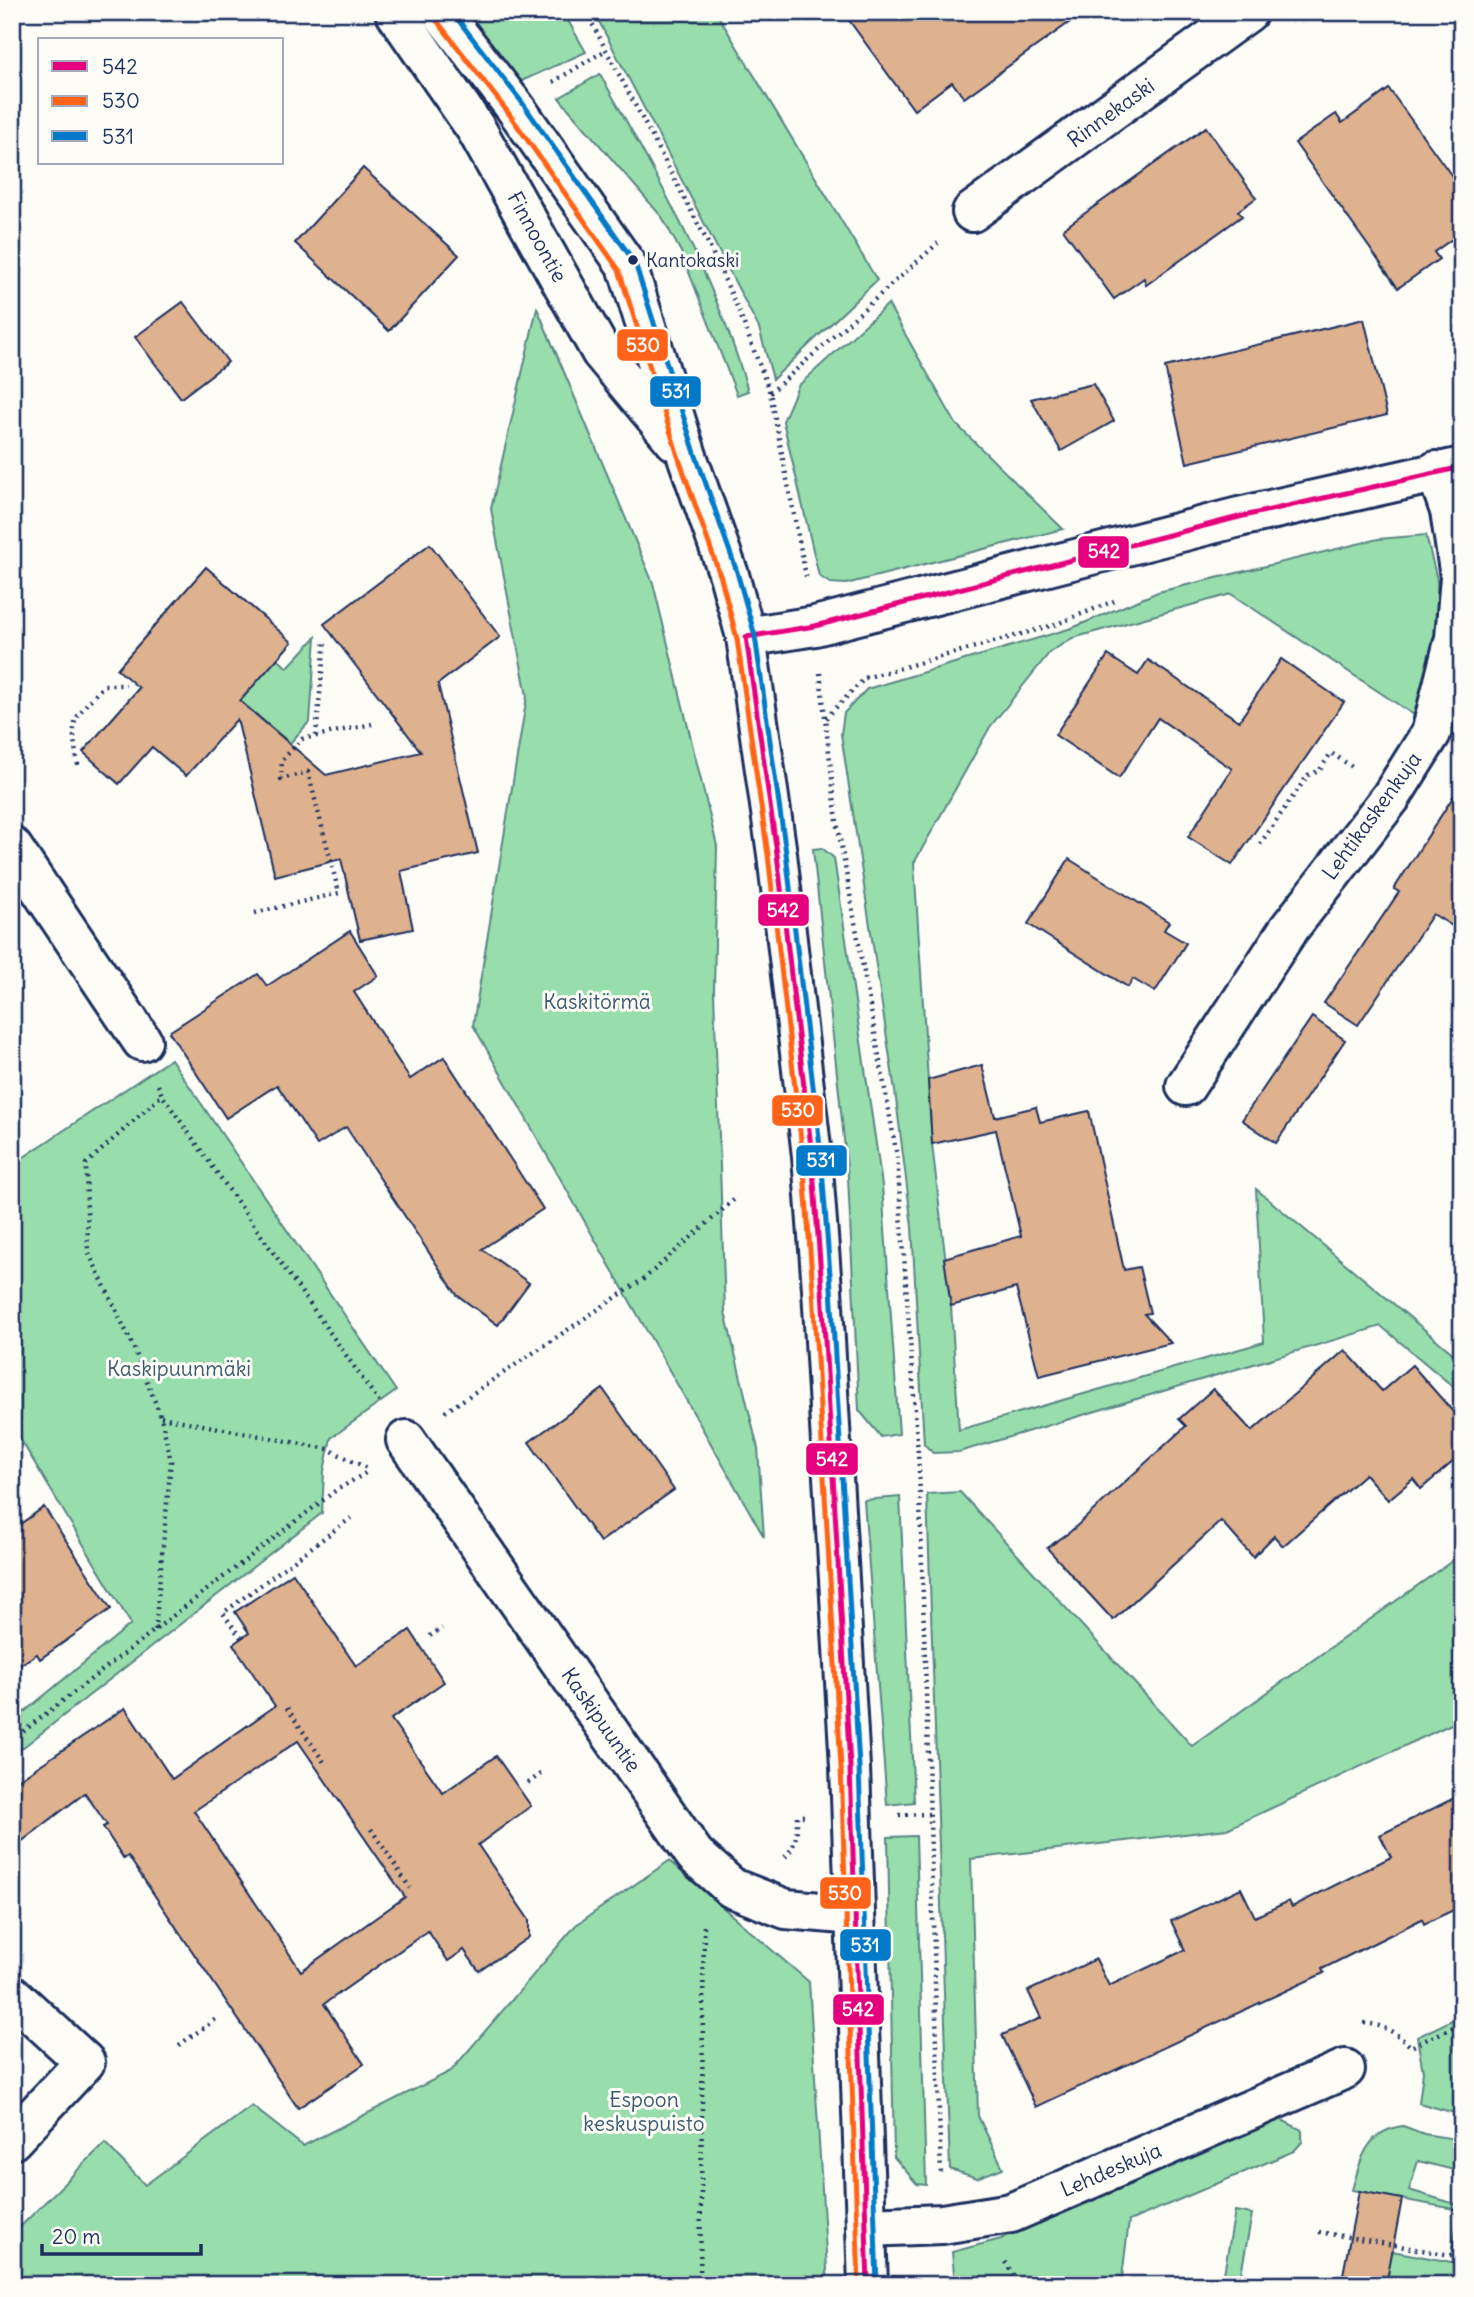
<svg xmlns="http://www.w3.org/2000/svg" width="1474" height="2297" font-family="Delius,sans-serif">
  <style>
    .green { fill: #98deac; stroke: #5a8685; stroke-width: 2 }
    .building { fill: #deb18f; stroke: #1b2f5e; stroke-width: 2; fill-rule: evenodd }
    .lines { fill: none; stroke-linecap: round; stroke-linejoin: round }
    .minor-casing { stroke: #1b2f5e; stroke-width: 44 }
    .major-casing { stroke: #1b2f5e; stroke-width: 44 }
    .path { stroke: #1b2f5e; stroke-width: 4.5; stroke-dasharray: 2 5; stroke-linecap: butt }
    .minor { stroke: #fdfcf7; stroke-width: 38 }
    .major { stroke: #fdfcf7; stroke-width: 38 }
    .bus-1-casing { stroke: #fdfcf7; stroke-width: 10 }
    .bus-2-casing { stroke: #fdfcf7; stroke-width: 10 }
    .bus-3-casing { stroke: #fdfcf7; stroke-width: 10 }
    .bus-1 { stroke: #e5007d; stroke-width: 5 }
    .bus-2 { stroke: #ff6319; stroke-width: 5 }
    .bus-3 { stroke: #007ac9; stroke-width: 5 }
    .bus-dot { fill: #1b2f5e; stroke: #fdfcf7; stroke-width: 2.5 }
    .labels { text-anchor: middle; stroke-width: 6; stroke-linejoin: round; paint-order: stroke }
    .bus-label { font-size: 19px; fill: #1b2f5e; stroke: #fdfcf7; text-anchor: start }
    .street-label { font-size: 21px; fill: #1b2f5e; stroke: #fdfcf7 }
    .park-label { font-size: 21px; fill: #3a5b72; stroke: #fdfcf7 }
    .line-badge { stroke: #fdfcf7; stroke-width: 2.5 }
    .badge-label { font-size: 19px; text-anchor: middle; font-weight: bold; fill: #fff }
  </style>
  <rect width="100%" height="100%" fill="#fdfcf7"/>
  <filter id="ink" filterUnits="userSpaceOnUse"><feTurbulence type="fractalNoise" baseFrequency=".0143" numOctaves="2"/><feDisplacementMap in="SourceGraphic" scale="14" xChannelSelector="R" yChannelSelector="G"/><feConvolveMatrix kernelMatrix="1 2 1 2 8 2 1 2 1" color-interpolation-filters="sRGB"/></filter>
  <g filter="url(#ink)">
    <g class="green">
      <polygon points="457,12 563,12 586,52 517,83"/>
      <polygon points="594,12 716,12 877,280 773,379 759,328"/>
      <path d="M 600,74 C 657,176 715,277 748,391 L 737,395 L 681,252 L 662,217 L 559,98 Z"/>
      <polygon points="888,304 956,424 1063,529 846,584 830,583 819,576 783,421 798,386"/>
      <polygon points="537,308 653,583 717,846 714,991 725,1312 758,1449 764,1537 473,1025 527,696 491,509"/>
      <polygon points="1426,535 1437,580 1438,650 1417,717 1231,594 1073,638 1050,652 990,727 914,863 932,1144 951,1306 959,1430 1264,1342 1256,1189 1462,1361 1462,1394 1381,1326 959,1452 933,1453 924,1444 912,1227 895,1091 841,734 844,713 867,689 1072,628 1158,592 1378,539"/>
      <polygon points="316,637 310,721 290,743 240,701 277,658 287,668"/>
      <polygon points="822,848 834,858 882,1185 899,1434 881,1437 859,1410 848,1177 813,849"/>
      <polygon points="171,1059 396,1391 331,1438 324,1471 322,1513 12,1756 12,1722 131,1624 12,1425 12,1165"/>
      <polygon points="960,1492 1192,1746 1462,1554 1462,1719 1227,1829 971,1859 978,2116 1003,2168 977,2178 950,2169 927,1494"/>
      <polygon points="900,1497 914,1802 887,1805 864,1500"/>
      <polygon points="916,1836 926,2185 917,2184 894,2157 888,1837"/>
      <polygon points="669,1861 809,1982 828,2285 12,2285 12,2235 105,2143 145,2185 252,2106 303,2146 451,2071 576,1925"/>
      <polygon points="1462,2015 1462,2112 1458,2114 1419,2103 1423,2072 1417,2037"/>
      <polygon points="1276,2117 1302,2130 1302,2142 1294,2151 1129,2221 1121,2285 955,2285 952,2252 1001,2239 1262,2119"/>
      <path d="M 1403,2126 L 1424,2134 L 1462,2140 L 1462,2172 L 1418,2161 L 1409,2190 L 1462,2206 L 1462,2246 L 1452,2248 L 1460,2210 L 1352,2190 C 1361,2159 1366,2131 1403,2126 Z"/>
      <polygon points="1235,2211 1252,2214 1239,2285 1222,2285"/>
      <polygon points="1392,2251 1457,2263 1450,2285 1386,2285"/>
    </g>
    <g class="building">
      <polygon points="843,12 1084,12 964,98 952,82 914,110"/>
      <polygon points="1389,89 1462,190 1462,232 1434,252 1439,259 1398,288 1295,143 1336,114 1342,123"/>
      <polygon points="1206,127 1256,198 1238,211 1242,216 1146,285 1144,278 1114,299 1063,229"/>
      <polygon points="363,168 459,255 389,331 295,243"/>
      <polygon points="183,302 228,362 181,398 135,337"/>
      <polygon points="1364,319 1387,415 1187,463 1165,367"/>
      <polygon points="1093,384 1114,421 1061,451 1031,399"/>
      <polygon points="430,544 500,637 438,684 478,853 401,871 413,929 360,940 341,859 275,876 237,719 186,776 152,747 119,784 83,752 139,688 117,669 206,567 292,642 240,701 326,775 421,752 324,624"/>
      <polygon points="1108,655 1138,675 1148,660 1239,721 1281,659 1344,702 1232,865 1188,837 1232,769 1158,718 1119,778 1055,735"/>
      <polygon points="1462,783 1462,932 1433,914 1358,1025 1324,1003 1399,892 1394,889"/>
      <polygon points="1069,859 1169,922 1164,930 1186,943 1155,992 1133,979 1128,987 1028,924"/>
      <polygon points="350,931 378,976 354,992 410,1079 444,1057 543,1209 482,1249 529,1283 498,1325 457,1295 346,1127 317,1145 277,1085 226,1118 169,1032 258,974 267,986"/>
      <polygon points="1312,1017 1345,1040 1276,1143 1242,1120"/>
      <polygon points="982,1065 995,1117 1036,1107 1040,1122 1089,1111 1124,1270 1139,1267 1150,1313 1144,1314 1171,1343 1039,1376 1016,1288 951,1306 944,1258 1021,1236 996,1130 932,1144 928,1080"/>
      <polygon points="1345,1350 1382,1391 1412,1365 1462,1422 1462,1454 1421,1489 1413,1479 1388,1500 1365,1474 1283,1546 1274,1536 1253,1557 1221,1521 1113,1620 1047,1548 1070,1532 1186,1426 1179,1419 1213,1389 1252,1431"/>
      <polygon points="603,1389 674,1490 600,1542 529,1442"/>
      <polygon points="44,1507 111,1609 40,1659 37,1654 12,1670 12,1530"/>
      <path d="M 293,1573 L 356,1666 L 410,1630 L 444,1682 L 391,1719 L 443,1793 L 496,1756 L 531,1806 L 478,1845 L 529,1920 L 529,1937 L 479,1971 L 464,1950 L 448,1961 L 428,1931 L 324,2004 L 364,2064 L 298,2108 L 128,1856 L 124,1859 L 103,1827 L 107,1825 L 85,1793 L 12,1849 L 12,1784 L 125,1708 L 172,1779 L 275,1706 L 233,1644 L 249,1633 L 235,1612 ZM 298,1741 L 405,1897 L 301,1971 L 194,1811 Z"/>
      <polygon points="1462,1794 1462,1906 1424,1924 1422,1919 1322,1969 1324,1973 1036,2107 1002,2035 1041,2018 1028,1991 1096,1959 1109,1986 1185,1950 1171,1921 1241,1888 1255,1917 1289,1901 1292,1907 1391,1857 1380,1835"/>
      <polygon points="1359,2191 1402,2199 1386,2285 1341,2285"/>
    </g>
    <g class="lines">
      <g class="minor-casing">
        <g id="minor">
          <polyline points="972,212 1248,12"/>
          <polyline points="746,637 815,626 1239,517 1462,467"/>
          <polyline points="12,847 142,1041"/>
          <polyline points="1186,1086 1288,930 1391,797 1431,733 1455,638 1460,577 1450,511 1436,471"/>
          <polyline points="406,1440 695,1855 732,1888 786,1909 855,1915"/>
          <polyline points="12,1995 85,2062 12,2140"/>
          <polyline points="866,2227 942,2224 1011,2213 1345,2069"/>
        </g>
      </g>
      <g class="major-casing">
        <g id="major">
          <polyline points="395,12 476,129 601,352 675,441"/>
          <polyline points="441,12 514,106 627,266 687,456 729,575 746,637 777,854 812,1156 822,1289 850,1767 868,2285"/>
        </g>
      </g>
      <g class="path">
        <polyline points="586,12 707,241 739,311 770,393 807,581"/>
        <polyline points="553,82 606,50"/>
        <polyline points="770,393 938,243"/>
        <polyline points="820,673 837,822 897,1156 919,1468 941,2175"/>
        <polyline points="826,718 865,678 1054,625 1114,601"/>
        <polyline points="316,736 325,641"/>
        <path d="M 78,765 C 69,716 73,720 104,685 L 126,685"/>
        <polyline points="1260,844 1308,775 1319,771 1331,753 1354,768"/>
        <polyline points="255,913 339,893 308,772 281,779 282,760 302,739 372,724"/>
        <polyline points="158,1085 162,1095 379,1402"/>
        <polyline points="445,1412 645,1278 737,1197"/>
        <polyline points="161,1417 328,1449 367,1468"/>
        <polyline points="155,1630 171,1461 161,1417 133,1346 88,1251 86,1164 162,1095"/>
        <polyline points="430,1636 442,1628"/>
        <polyline points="241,1638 223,1613 351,1518"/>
        <polyline points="287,1708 326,1765"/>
        <polyline points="12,1740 335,1491 369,1471"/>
        <polyline points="528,1783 542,1773"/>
        <polyline points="899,1815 931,1814"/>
        <polyline points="371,1829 410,1888"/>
        <path d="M 785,1857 C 797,1845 797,1833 797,1816 L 807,1816"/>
        <path d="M 1364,2023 C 1384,2025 1397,2033 1411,2047 L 1462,2023"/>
        <polyline points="179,2045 216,2019"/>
        <polyline points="1319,2232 1462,2257"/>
        <polyline points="1005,2262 1020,2285"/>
        <polyline points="700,2285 704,1925"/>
        <polyline points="940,2285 940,2272"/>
      </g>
      <use href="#minor" class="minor"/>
      <use href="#major" class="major"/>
      <g class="bus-1-casing">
        <g id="bus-1">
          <polyline points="746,637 777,854 812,1156 822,1289 850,1767 868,2285"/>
          <polyline points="746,637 815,626 1239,517 1462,467"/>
        </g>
      </g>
      <g class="bus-2-casing">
        <polyline id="bus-2" points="434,17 507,111 619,270 679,459 721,578 737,639 768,855 803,1157 813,1290 841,1767 859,2285"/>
      </g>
      <g class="bus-3-casing">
        <polyline id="bus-3" points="452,12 521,101 635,263 695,453 737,572 755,636 786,853 821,1155 831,1288 859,1767 877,2285"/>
      </g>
      <use href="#bus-1" class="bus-1"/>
      <use href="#bus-2" class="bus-2"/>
      <use href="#bus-3" class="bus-3"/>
    </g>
  </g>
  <circle class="bus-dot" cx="633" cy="260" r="6"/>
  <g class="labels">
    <g class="bus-label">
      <text x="646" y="267">Kantokaski</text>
    </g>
    <g class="street-label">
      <text transform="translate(1111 113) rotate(-36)" y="7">Rinnekaski</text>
      <text transform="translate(537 237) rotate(61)" y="7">Finnoontie</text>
      <text transform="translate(1372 816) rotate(-54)" y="7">Lehtikaskenkuja</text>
      <text transform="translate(601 1720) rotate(55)" y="7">Kaskipuuntie</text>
      <text transform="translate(1111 2170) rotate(-23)" y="7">Lehdeskuja</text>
    </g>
    <g class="park-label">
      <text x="597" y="1009">Kaskitörmä</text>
      <text x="179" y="1376">Kaskipuunmäki</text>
      <text x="644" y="2107">Espoon<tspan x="644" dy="24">keskuspuisto</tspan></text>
    </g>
  </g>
  <g class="line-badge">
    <rect x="616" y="328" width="53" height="34" rx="7" fill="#ff6319"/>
    <rect x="649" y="375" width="53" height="33" rx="7" fill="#007ac9"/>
    <rect x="1077" y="535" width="53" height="34" rx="7" fill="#e5007d"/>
    <rect x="757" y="893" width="53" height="34" rx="7" fill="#e5007d"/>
    <rect x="771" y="1094" width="53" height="33" rx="7" fill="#ff6319"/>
    <rect x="795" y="1144" width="53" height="33" rx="7" fill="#007ac9"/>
    <rect x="805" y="1442" width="54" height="34" rx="7" fill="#e5007d"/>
    <rect x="819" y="1876" width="53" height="34" rx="7" fill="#ff6319"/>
    <rect x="839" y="1928" width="53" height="34" rx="7" fill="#007ac9"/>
    <rect x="832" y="1993" width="53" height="33" rx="7" fill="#e5007d"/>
  </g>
  <g class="badge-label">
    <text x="643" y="352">530</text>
    <text x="676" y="398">531</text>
    <text x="1104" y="558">542</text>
    <text x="783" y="917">542</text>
    <text x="798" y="1117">530</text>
    <text x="821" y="1167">531</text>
    <text x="832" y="1466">542</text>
    <text x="845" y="1900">530</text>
    <text x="865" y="1952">531</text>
    <text x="858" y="2016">542</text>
  </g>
  <rect width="1474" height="2297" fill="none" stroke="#fdfcf7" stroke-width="42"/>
  <rect x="21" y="21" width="1432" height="2255" fill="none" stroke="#1b2f5e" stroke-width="2.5" filter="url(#ink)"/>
  <rect x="38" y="38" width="245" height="126" fill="#fdfcf7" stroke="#a3aaba" stroke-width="2"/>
  <rect x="52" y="61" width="35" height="10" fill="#e5007d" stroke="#a3aaba" stroke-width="2"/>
  <text x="102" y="74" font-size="21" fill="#1b2f5e">542</text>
  <rect x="52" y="96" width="35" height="10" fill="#ff6319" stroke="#a3aaba" stroke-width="2"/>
  <text x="102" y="108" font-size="21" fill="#1b2f5e">530</text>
  <rect x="52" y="131" width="35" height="10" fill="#007ac9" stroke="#a3aaba" stroke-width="2"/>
  <text x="102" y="144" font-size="21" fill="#1b2f5e">531</text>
  <path d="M42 2244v10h159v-10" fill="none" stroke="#1b2f5e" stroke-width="3.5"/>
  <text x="52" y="2244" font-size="21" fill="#1b2f5e" stroke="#fdfcf7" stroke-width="5" paint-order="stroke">20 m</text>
</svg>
